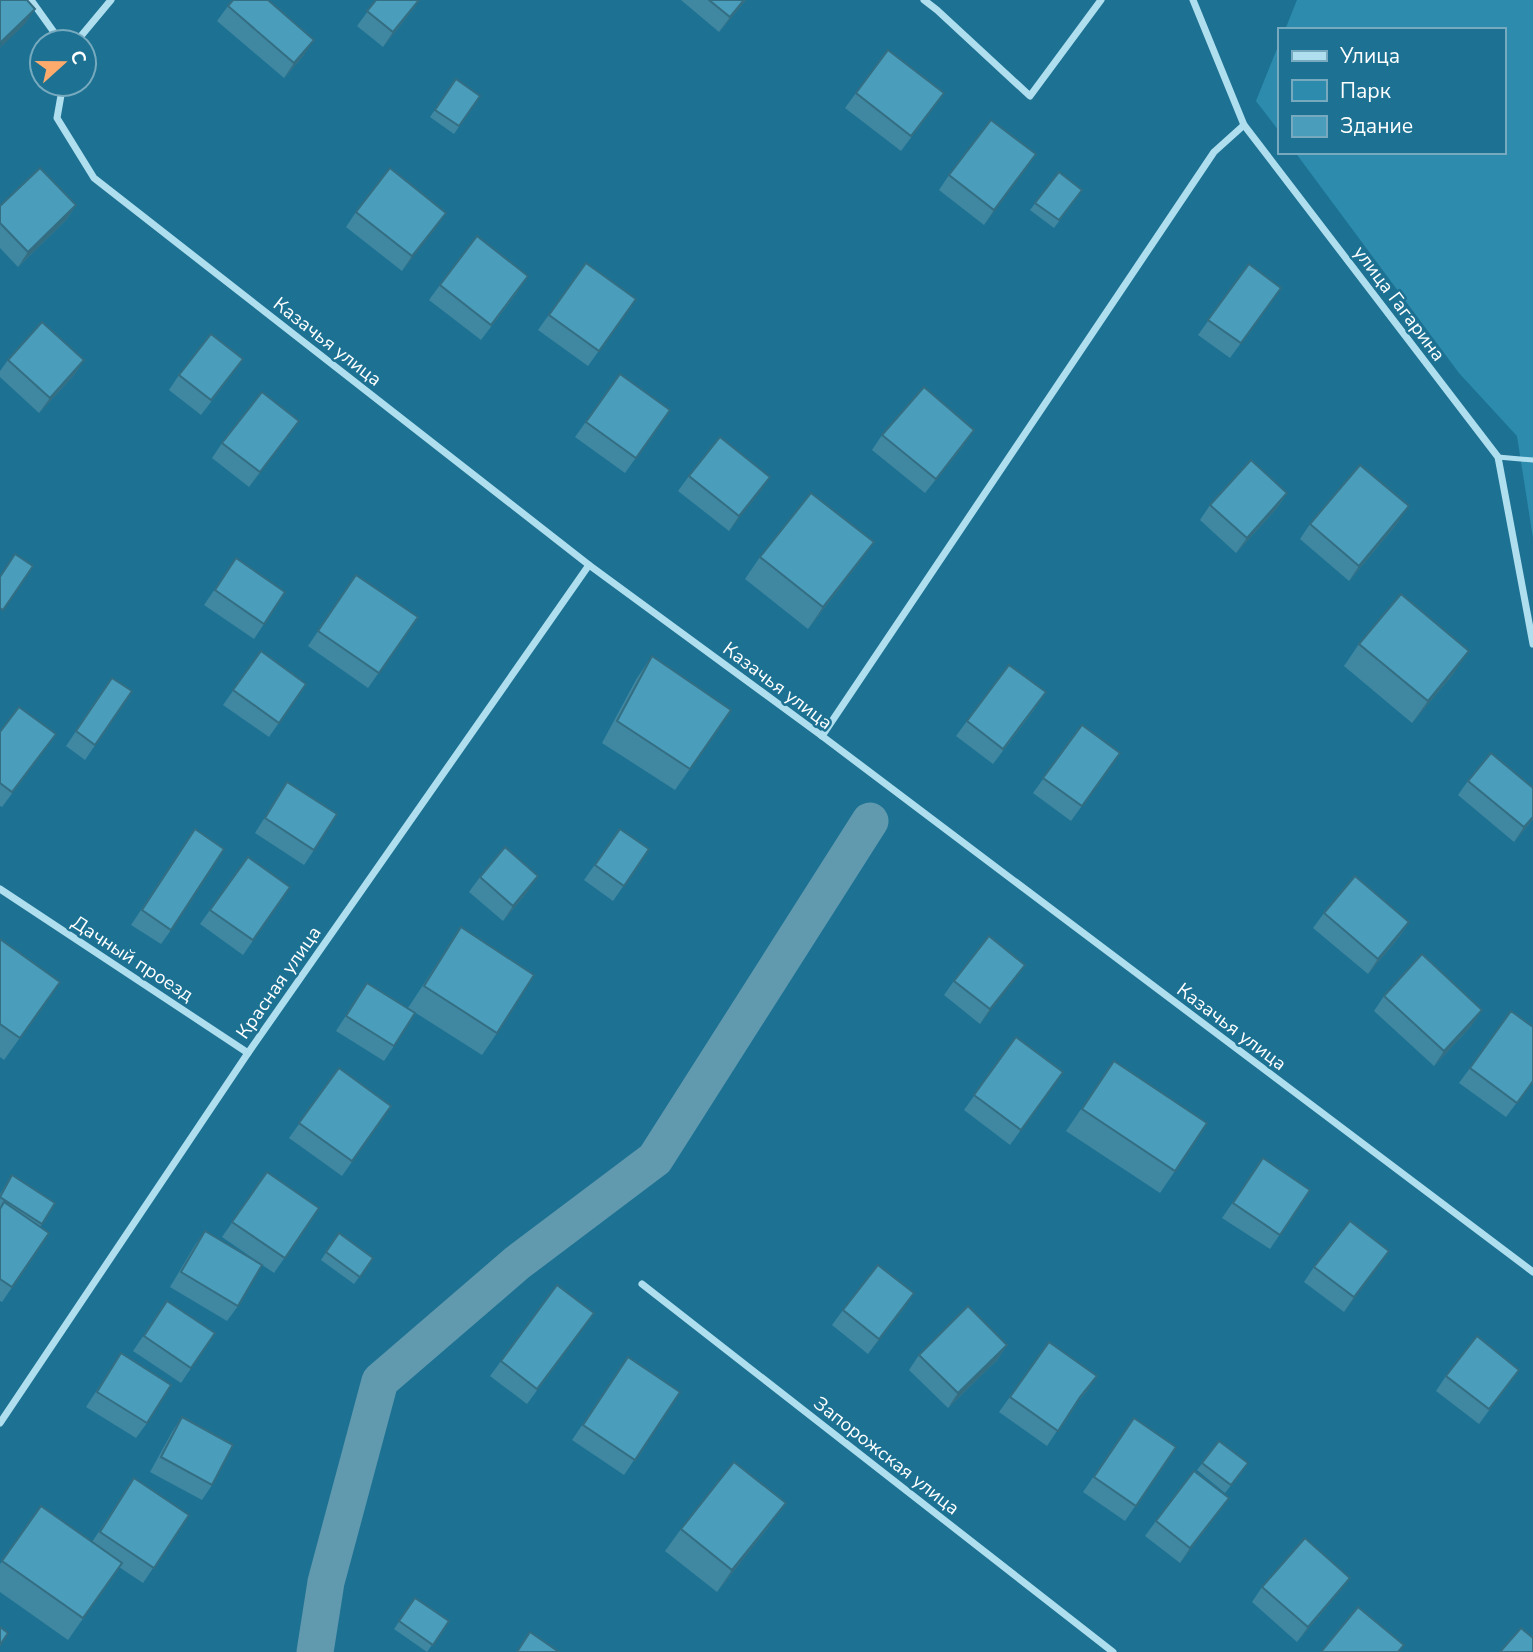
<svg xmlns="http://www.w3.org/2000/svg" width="1533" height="1652" font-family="'Nunito Sans',sans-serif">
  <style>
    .green { fill: #2d8cae }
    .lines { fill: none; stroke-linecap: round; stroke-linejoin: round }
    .canal { stroke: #6199ae; stroke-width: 37 }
    .lane { stroke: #afdeee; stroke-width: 5 }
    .street { stroke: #afdeee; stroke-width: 7 }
    .wall { fill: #4087a1 }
    .shaded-wall { fill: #346e83 }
    .building { fill: #4a9dbb; stroke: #346e83; stroke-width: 2 }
    .labels { text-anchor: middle; stroke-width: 5; stroke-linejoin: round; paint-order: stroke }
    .street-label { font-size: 19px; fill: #fff; stroke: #1d7293 }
  </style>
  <rect width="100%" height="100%" fill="#1d7293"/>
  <g class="green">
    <polygon points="1297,0 1533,0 1533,538 1517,436 1459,373 1295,152 1503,152 1503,30 1285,30"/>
    <polygon points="1279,44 1279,131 1256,101"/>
  </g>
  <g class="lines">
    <polyline class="canal" points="315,1652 326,1582 380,1381 517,1263 655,1159 870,821"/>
    <polyline class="lane" points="1498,457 1533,460"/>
    <g class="street">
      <polyline points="31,0 61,42"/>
      <polyline points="924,0 937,10 1030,96 1101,0"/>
      <polyline points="1193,0 1244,125 1498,457 1533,644"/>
      <polyline points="76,42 111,0"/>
      <polyline points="63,84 57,118 94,178 589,565 822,736 1533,1272"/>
      <polyline points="822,736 1214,152 1244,125"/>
      <polyline points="0,889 248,1053"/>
      <polyline points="642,1284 1113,1652"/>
      <polyline points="0,1423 248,1053 589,565"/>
    </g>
  </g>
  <g class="wall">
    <polygon points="376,0 420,0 383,47 357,26"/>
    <polygon points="681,0 746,0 719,32"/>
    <polygon points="228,6 304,55 284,78 217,21"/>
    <polygon points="456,79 480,96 454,134 430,117"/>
    <polygon points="856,93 933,108 901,151 845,108"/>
    <polygon points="1036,154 984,225 939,190 949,175"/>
    <polygon points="1059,172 1082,190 1054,228 1030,210"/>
    <polygon points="76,205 66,220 18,267 0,248 0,206"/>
    <polygon points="356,212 446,213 402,271 346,227"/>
    <polygon points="586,263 636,299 588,366 538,330"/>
    <polygon points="1249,264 1281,288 1230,358 1198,335"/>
    <polygon points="440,285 518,291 481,340 429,300"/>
    <polygon points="8,360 84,360 74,375 39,413 0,377 0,371"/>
    <polygon points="232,374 201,415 169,390 179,375"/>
    <polygon points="620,374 670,410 625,473 575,437"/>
    <polygon points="299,421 249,487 212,458 222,443"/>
    <polygon points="882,435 964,445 925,493 872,450"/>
    <polygon points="689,476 770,477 729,531 678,491"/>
    <polygon points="1287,493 1277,508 1236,553 1200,520 1210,505"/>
    <polygon points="1399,521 1349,581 1300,539 1310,524"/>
    <polygon points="874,542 858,564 808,629 745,579 760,557"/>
    <polygon points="236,558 285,592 254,639 204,605"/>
    <polygon points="356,575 418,617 368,688 308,646"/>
    <polygon points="1359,644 1454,673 1412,723 1344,666"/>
    <polygon points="261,651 306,684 269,737 223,705"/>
    <polygon points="652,656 731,710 675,790 602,743 637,678"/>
    <polygon points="112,678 132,691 85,760 66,746"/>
    <polygon points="1036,707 993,764 956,736 967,721"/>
    <polygon points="1082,725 1120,753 1071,821 1033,793"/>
    <polygon points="0,732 45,749 2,807 0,806"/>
    <polygon points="1468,781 1533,819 1514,842 1458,795"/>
    <polygon points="287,782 314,850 304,865 255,833"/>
    <polygon points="195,829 171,930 161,944 131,925"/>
    <polygon points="620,829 649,849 613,901 584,880"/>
    <polygon points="248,857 290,887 243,955 200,924"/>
    <polygon points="480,877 528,891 503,921 469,892"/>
    <polygon points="1324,913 1409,922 1399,937 1368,974 1313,928"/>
    <polygon points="461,927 497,1033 482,1055 408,1008"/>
    <polygon points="0,939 60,982 4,1060 0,1057"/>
    <polygon points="1025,965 980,1024 944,995 954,981"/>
    <polygon points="367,983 394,1046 384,1061 336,1031"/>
    <polygon points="1384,996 1472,1025 1434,1066 1374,1011"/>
    <polygon points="1016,1037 1063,1072 1010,1145 964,1110"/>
    <polygon points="1114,1061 1175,1171 1160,1193 1066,1131"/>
    <polygon points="339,1068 391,1106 342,1176 289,1138"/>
    <polygon points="1470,1068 1533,1081 1506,1117 1459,1083"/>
    <polygon points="1263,1158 1310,1190 1270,1249 1222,1218"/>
    <polygon points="267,1172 319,1208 274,1273 222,1237"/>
    <polygon points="12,1175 55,1203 40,1227 49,1233 2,1302 0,1301 0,1194"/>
    <polygon points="205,1231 238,1306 227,1321 170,1287 195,1245"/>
    <polygon points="339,1233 373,1258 354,1284 321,1260"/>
    <polygon points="1389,1251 1344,1312 1304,1282 1314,1267"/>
    <polygon points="167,1301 215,1333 181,1383 133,1351"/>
    <polygon points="904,1308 868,1354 832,1325 843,1310"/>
    <polygon points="583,1328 527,1404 490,1376 501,1361"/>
    <polygon points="1049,1342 1087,1391 1073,1407 1047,1446 999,1412"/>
    <polygon points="1007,1345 997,1360 948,1408 909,1370 919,1355"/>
    <polygon points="121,1353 147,1423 136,1438 86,1407"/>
    <polygon points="628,1357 680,1392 624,1475 572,1440"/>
    <polygon points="1519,1370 1479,1424 1436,1391 1446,1376"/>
    <polygon points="182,1417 212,1485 202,1500 150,1472 172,1432"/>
    <polygon points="1134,1418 1176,1447 1125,1521 1083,1492"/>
    <polygon points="1219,1441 1248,1463 1225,1493 1197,1470"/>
    <polygon points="134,1478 189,1515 143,1583 119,1567 68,1640 0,1592 0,1564 41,1506 92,1542"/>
    <polygon points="1218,1513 1180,1563 1145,1536 1156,1521"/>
    <polygon points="770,1525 717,1592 665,1551 681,1529"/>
    <polygon points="1350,1578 1339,1592 1297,1642 1252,1602 1262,1587"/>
    <polygon points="415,1598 449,1621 427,1652 394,1629"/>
  </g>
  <g class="shaded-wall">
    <polygon points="419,0 420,0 383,47 393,32"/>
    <polygon points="744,0 746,0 719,32 730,17"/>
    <polygon points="35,9 25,24 0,48 1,42"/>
    <polygon points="314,40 304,55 284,78 294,63"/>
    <polygon points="1036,154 1026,169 984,225 994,210"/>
    <polygon points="76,205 66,220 18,267 28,252"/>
    <polygon points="446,213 436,228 402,271 412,256"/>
    <polygon points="84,360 74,375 39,413 50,398"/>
    <polygon points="299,421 288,436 249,487 260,472"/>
    <polygon points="974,430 964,445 925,493 936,479"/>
    <polygon points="770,477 760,492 729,531 739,516"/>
    <polygon points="1287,493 1277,508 1236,553 1247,538"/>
    <polygon points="1409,506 1399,521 1349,581 1359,566"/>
    <polygon points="874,542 858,564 808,629 823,607"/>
    <polygon points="1469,651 1454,673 1412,723 1428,701"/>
    <polygon points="1533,817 1533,819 1514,842 1524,827"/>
    <polygon points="538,876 528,891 503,921 513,906"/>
    <polygon points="1409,922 1399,937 1368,974 1378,959"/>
    <polygon points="1025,965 1015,980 980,1024 990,1009"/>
    <polygon points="1482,1010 1472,1025 1434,1066 1444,1051"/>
    <polygon points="1389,1251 1379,1266 1344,1312 1354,1297"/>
    <polygon points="914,1293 904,1308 868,1354 879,1339"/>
    <polygon points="1007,1345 997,1360 948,1408 958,1393"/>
    <polygon points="1097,1376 1087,1391 1069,1411 1080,1397"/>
    <polygon points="1229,1498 1218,1513 1180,1563 1190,1548"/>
    <polygon points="786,1503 770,1525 717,1592 732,1570"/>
    <polygon points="1350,1578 1339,1592 1297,1642 1308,1627"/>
  </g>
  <g class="building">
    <polygon points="0,0 27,0 35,9 1,42 0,41"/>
    <polygon points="233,0 268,0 314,40 294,63 228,6"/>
    <polygon points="376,0 419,0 393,32 367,11"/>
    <polygon points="709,0 744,0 730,17"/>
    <polygon points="888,50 944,93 911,136 856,93"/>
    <polygon points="456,79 480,96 459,126 435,110"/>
    <polygon points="991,120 1036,154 994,210 949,175"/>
    <polygon points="40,168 76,205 28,252 0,223 0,206"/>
    <polygon points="390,168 446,213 412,256 356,212"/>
    <polygon points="1059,172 1082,190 1059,220 1035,203"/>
    <polygon points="477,236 528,276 491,325 440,285"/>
    <polygon points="586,263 636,299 599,351 549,315"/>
    <polygon points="1249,264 1281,288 1241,343 1208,320"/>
    <polygon points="42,322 84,360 50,398 8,360"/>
    <polygon points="211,334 243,359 211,400 179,375"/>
    <polygon points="620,374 670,410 636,458 586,422"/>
    <polygon points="924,387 974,430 936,479 882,435"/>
    <polygon points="262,392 299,421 260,472 222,443"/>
    <polygon points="720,437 770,477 739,516 689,476"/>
    <polygon points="1251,460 1287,493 1247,538 1210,505"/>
    <polygon points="1360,465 1409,506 1359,566 1310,524"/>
    <polygon points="811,493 874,542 823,607 760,557"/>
    <polygon points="15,554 33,566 3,610 0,608 0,577"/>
    <polygon points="236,558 285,592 264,624 215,590"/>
    <polygon points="356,575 418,617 379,673 318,631"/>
    <polygon points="1401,594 1469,651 1428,701 1359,644"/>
    <polygon points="261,651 306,684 279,723 233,690"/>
    <polygon points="652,656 731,710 690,769 617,721"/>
    <polygon points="1009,665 1046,692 1003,749 967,721"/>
    <polygon points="112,678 132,691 95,745 76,731"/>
    <polygon points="19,707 56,734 12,792 0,783 0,732"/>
    <polygon points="1082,725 1120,753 1082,806 1043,778"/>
    <polygon points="1491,753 1533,788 1533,817 1524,827 1468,781"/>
    <polygon points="287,782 337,814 314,850 265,818"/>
    <polygon points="195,829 224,849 171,930 142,910"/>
    <polygon points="620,829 649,849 624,886 595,865"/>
    <polygon points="505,847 538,876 513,906 480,877"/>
    <polygon points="248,857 290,887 253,940 210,910"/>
    <polygon points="1355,876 1409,922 1378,959 1324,913"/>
    <polygon points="461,927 534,975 497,1033 424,986"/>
    <polygon points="989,936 1025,965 990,1009 954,981"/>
    <polygon points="0,939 60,982 20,1038 0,1024"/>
    <polygon points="1422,954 1482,1010 1444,1051 1384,996"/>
    <polygon points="367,983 415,1013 394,1046 346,1016"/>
    <polygon points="1511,1011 1533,1027 1533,1081 1517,1103 1470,1068"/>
    <polygon points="1016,1037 1063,1072 1021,1130 974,1095"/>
    <polygon points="1114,1061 1207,1123 1175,1171 1082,1109"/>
    <polygon points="339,1068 391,1106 352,1161 299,1123"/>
    <polygon points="1263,1158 1310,1190 1280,1235 1233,1203"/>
    <polygon points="267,1172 319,1208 285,1258 232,1222"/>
    <polygon points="12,1175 55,1203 42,1224 0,1197"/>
    <polygon points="4,1202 49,1233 12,1287 0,1279 0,1209"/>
    <polygon points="1350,1221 1389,1251 1354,1297 1314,1267"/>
    <polygon points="205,1231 262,1265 238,1306 181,1272"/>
    <polygon points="339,1233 373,1258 360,1277 326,1252"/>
    <polygon points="878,1265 914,1293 879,1339 843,1310"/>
    <polygon points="557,1285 594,1313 537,1389 501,1361"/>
    <polygon points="167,1301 215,1333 191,1368 144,1336"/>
    <polygon points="968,1306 1007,1345 958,1393 919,1355"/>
    <polygon points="1477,1336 1519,1370 1489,1409 1446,1376"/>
    <polygon points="1049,1342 1097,1376 1080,1397 1058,1431 1010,1397"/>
    <polygon points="121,1353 171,1385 147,1423 97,1392"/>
    <polygon points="628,1357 680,1392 635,1460 583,1425"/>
    <polygon points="182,1417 233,1445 212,1485 161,1457"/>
    <polygon points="1134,1418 1176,1447 1136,1506 1094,1477"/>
    <polygon points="1219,1441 1248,1463 1231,1485 1202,1463"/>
    <polygon points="734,1462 786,1503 732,1570 681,1529"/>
    <polygon points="1194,1471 1229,1498 1190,1548 1156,1521"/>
    <polygon points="134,1478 189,1515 154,1568 100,1532"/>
    <polygon points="41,1506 122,1563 83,1618 2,1561"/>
    <polygon points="1305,1538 1350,1578 1308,1627 1262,1587"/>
    <polygon points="415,1598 449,1621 433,1645 399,1621"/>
    <polygon points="1358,1607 1404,1645 1398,1652 1321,1652"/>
    <polygon points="0,1627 8,1633 0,1645"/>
    <polygon points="1521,1628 1533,1638 1533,1652 1500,1652"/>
    <polygon points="530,1632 559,1652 517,1652"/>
  </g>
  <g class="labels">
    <g class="street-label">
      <text transform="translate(1400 303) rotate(53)" y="7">улица Гагарина</text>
      <text transform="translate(328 341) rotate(38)" y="7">Казачья улица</text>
      <text transform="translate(778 685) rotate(37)" y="7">Казачья улица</text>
      <text transform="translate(133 958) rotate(33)" y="7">Дачный проезд</text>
      <text transform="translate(278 982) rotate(-55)" y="7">Красная улица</text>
      <text transform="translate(1232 1026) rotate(37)" y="7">Казачья улица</text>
      <text transform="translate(887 1455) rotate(38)" y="7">Запорожская улица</text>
    </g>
  </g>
  <rect x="1278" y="28" width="228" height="126" fill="#1d7293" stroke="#77aabe" stroke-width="2"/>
  <rect x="1292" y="51" width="35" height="10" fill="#afdeee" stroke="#77aabe" stroke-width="2"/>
  <text x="1340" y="63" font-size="21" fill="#ffffff">Улица</text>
  <rect x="1292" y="80" width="35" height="21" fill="#2d8cae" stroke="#77aabe" stroke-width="2"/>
  <text x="1340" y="98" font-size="21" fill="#ffffff">Парк</text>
  <rect x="1292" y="116" width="35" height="21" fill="#4a9dbb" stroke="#77aabe" stroke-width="2"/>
  <text x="1340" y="133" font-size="21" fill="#ffffff">Здание</text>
  <g transform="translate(63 63) rotate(69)"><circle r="33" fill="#1d7293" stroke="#77aabe" stroke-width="2"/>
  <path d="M0-5L12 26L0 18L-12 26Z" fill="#fdab6d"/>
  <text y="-10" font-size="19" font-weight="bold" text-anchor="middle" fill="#ffffff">С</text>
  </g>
</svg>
